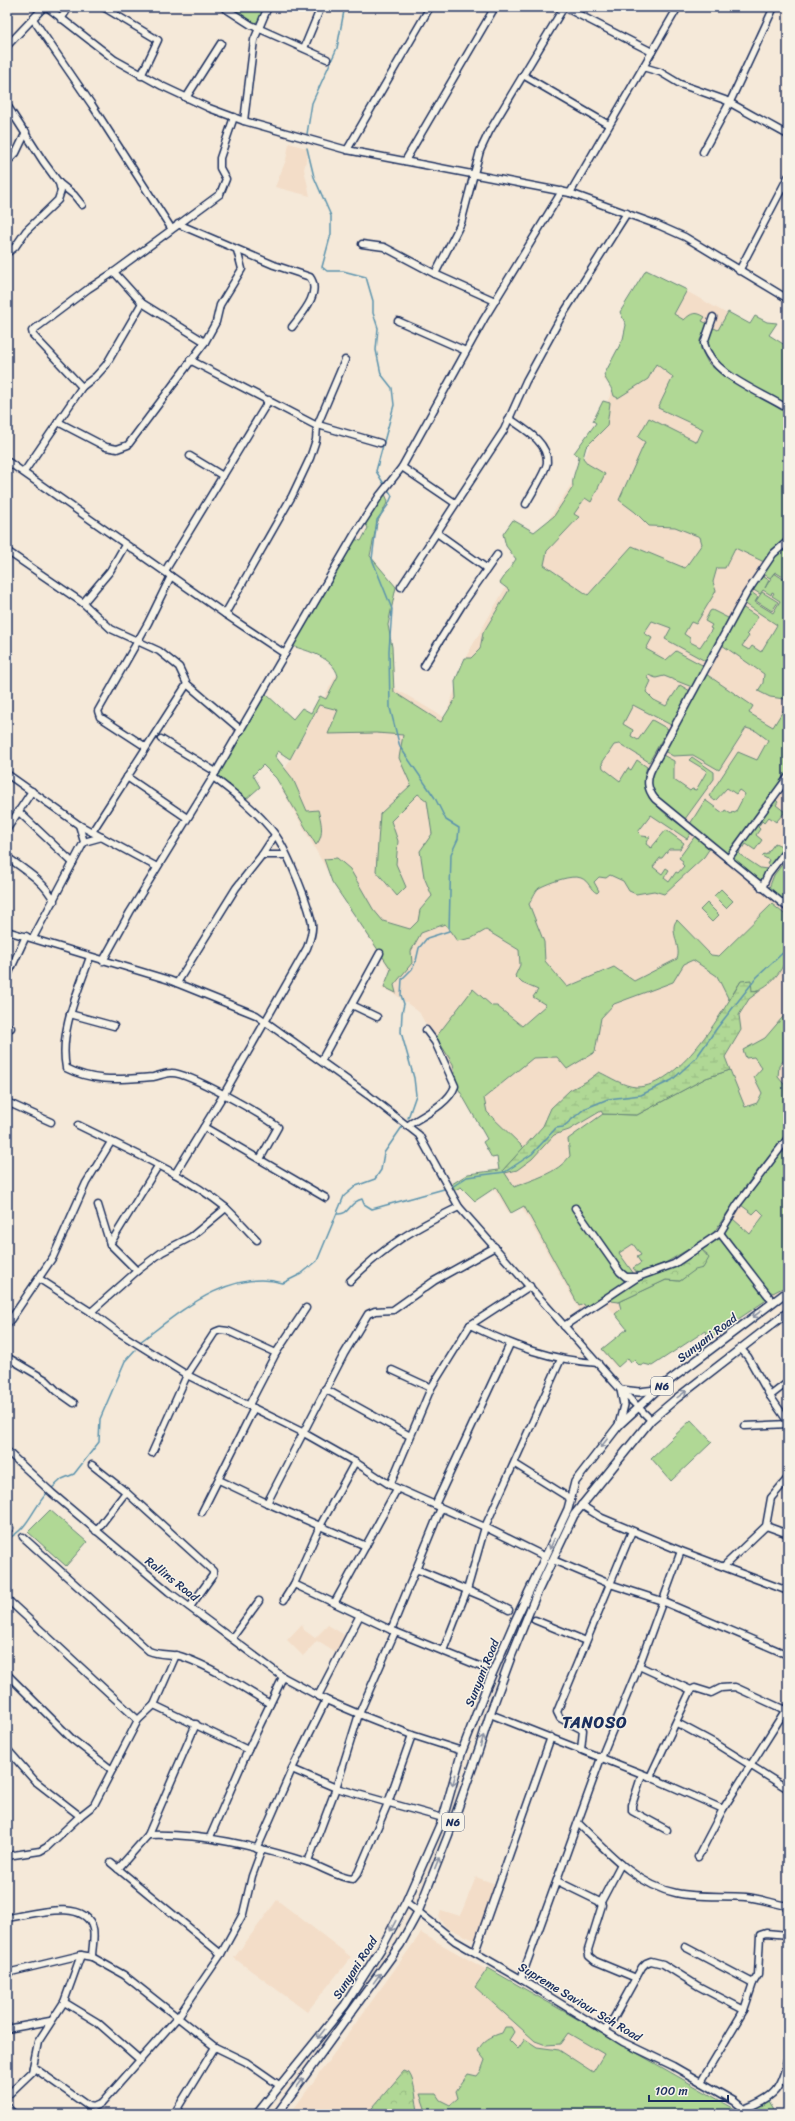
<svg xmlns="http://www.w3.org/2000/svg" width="795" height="2121" font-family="Sriracha,sans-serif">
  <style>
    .built { fill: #f3ddc8 }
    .green { fill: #b0d895; stroke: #66847a }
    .forest { fill: url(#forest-crowns); stroke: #66847a }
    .wetland { fill: url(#wetland-marsh); stroke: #66847a }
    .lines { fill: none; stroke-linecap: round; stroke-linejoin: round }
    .stream { stroke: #5b93ad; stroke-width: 1.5 }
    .minor-casing { stroke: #1b2f5e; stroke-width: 9 }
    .major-casing { stroke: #1b2f5e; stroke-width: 10 }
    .minor { stroke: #f7f3e8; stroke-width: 6 }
    .major { stroke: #f7f3e8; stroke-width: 7 }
    .oneway { stroke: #8991a3 }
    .labels { text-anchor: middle; stroke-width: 3; stroke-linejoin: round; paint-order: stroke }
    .shield { fill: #f7f3e8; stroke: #5d6a87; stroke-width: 1 }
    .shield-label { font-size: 11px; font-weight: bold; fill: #1b2f5e }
    .street-label { font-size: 12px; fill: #1b2f5e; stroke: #f7f3e8 }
    .district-label { font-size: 16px; font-weight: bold; letter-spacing: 1px; fill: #1b2f5e; stroke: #f7f3e8 }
  </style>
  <defs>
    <pattern id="forest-crowns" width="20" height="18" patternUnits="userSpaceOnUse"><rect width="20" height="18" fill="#b0d895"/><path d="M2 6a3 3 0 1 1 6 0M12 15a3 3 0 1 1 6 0" fill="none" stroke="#97ba83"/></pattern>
    <pattern id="wetland-marsh" width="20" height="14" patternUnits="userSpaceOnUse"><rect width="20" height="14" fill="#b0d895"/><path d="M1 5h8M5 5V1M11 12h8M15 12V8" fill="none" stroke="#97ba83"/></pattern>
  </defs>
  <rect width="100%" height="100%" fill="#f5e9d9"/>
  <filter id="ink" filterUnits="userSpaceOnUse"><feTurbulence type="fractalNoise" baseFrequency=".025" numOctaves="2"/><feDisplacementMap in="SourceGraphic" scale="8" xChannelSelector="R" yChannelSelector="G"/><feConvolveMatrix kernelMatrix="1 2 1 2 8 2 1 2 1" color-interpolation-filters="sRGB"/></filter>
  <g filter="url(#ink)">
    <g class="built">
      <polygon points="289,143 309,149 304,169 310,196 275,187 286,160"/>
      <polygon points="654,273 788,348 788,1285 711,1340 705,1330 655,1364 624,1360 616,1367 601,1349 627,1329 603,1300 583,1316 521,1206 509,1213 494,1188 490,1174 503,1165 419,1012 392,992 382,989 390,971 385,962 339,892 278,782 345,659 445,718 467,655 511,578 578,474 614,386 603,379"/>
      <polygon points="302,1624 304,1630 315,1638 328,1625 346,1636 336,1653 317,1641 303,1656 287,1640"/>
      <polygon points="476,1877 498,1885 476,1941 446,1927 439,1918 441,1910 460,1916"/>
      <polygon points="277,1900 351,1957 307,2012 234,1958"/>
      <polygon points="421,1933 664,2069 740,2114 290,2114"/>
    </g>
    <g class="green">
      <polygon points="224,7 267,7 260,19 254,24"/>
      <path d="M 646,270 L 687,290 L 674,314 L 684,320 C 691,313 696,311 705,317 L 702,321 L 708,324 L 700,340 L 701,349 L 708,363 L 724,377 L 788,413 L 788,538 L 764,562 L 735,548 L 725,568 L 717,568 L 713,582 L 716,591 L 696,624 L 691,622 L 684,634 L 690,638 L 690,642 L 700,647 L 712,629 L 710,628 L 712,625 L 705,621 L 710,611 L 712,610 L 730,619 L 707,662 L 665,639 L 671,628 L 652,621 L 644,633 L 652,638 L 646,649 L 666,660 L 676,651 L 704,666 L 692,687 L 664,676 L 656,678 L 648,675 L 647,678 L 651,681 L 646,692 L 654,700 L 666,706 L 680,685 L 690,691 L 671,725 L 633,705 L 623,724 L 633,730 L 631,736 L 638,740 L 652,720 L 668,729 L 649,762 L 620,744 L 614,745 L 602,763 L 603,768 L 620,781 L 628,768 L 631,770 L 637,760 L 647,767 C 634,798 671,817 691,833 L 687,839 L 651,815 L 638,832 L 642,836 L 650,837 L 646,844 L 651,848 L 666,830 L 684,843 L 680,849 L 669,849 L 662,858 L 660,858 L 653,867 L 662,874 L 666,868 L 669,870 L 664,878 L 669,882 L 676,872 L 678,873 L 684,866 L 682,864 L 683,861 L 679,858 L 695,836 L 710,848 L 704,857 L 664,894 L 654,891 L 636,894 L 629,891 L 623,881 L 610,875 L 606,878 L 599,877 L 594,882 L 599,891 L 597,893 C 590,890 589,881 581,878 C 572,874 548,883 539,888 C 535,891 532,900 529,904 L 544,942 L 545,961 L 567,987 L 614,967 L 634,981 L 677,959 C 682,947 668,929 677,920 L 711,955 L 719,956 L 772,904 L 788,917 L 788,956 L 786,958 C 782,972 768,989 753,991 L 741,981 L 729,1000 L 717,976 L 693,960 L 684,964 L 673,982 L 614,1004 L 601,1018 L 595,1052 L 567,1069 L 557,1057 L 533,1058 L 484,1098 L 487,1112 L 524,1148 L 503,1170 L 514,1187 C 532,1180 558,1173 570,1156 L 568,1139 L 603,1114 L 637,1115 L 706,1078 L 730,1070 L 745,1107 L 757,1103 L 762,1093 L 754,1077 L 762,1068 L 754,1057 L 746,1058 L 743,1050 L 765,1038 L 788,1011 L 788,1055 L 779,1066 L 778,1077 L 788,1089 L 788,1132 L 745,1187 L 712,1235 L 667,1262 L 638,1274 L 633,1268 L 641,1263 L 637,1257 L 641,1255 L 633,1244 L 619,1253 L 634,1274 L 632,1280 L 586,1308 L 584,1304 L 579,1306 L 524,1206 L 511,1213 L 496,1187 L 475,1201 L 461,1187 L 455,1190 L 452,1184 L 468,1174 L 499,1170 L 497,1157 L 492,1158 L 483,1142 L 487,1139 L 458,1088 L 453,1064 L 436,1037 L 473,989 L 492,1006 L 497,1006 L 522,1026 L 546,1005 L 533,997 L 538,990 L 522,983 L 515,976 L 520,965 L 519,950 L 486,930 L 472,938 L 457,941 L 445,924 L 421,933 L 411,951 L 412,963 L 394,985 L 396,993 L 384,987 L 391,969 L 332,882 L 324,859 L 337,858 L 350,869 L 373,909 L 383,921 L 410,929 L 418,921 L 420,910 L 432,896 L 424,877 L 420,851 L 432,834 L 427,801 L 418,794 L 391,821 L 398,841 L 396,864 L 406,887 L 397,896 L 376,871 L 380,814 L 411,785 L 399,758 L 403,735 L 376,733 L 328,734 L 338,710 L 319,705 L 290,759 L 278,751 L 275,756 L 293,779 L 307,811 L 318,810 C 321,821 325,835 316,845 L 276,778 L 263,765 L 253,775 L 260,787 L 244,801 L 217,774 L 266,694 L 293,719 L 302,708 L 311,713 L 320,696 L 326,699 L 338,676 C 333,657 308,651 292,646 L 325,593 L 354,539 L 361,541 L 368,528 L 365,523 L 385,494 L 388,501 L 377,523 L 370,556 L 396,587 L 388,625 L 392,647 L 394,692 L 441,722 L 456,698 L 455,681 L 465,658 L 471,658 L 480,649 L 483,633 L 509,590 L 500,583 L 516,559 L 506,546 L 503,534 L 513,520 L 534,532 L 554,516 L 573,487 C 571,477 578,467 579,456 L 574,453 L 596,423 L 593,421 L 603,401 L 610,403 L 607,426 L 586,447 L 583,458 L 588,464 L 605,474 L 591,502 L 585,498 L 574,514 L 579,517 L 547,551 L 544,565 L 588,595 L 632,546 L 685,568 L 702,544 L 700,537 L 675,527 L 649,526 L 635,512 L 619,500 L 645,442 L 638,437 L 649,418 L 697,442 L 703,429 L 658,408 L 673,377 L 656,364 L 648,379 L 618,398 L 614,396 C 612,387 607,383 604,375 L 623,339 L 626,325 L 620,312 Z"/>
      <polygon points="728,312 750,324 755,316 767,322 777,323 769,335 788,347 788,408 721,368 706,347 712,327 718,330"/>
      <polygon points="788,544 788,563 785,565 788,580 775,572 770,578 762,573 771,559"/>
      <polygon points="774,573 788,582 788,772 727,854 690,824 705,800 723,813 725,810 731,814 732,812 735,813 745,794 739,790 736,794 727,788 715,801 709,796 738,752 757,760 768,740 756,731 746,728 719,770 693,755 673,756 664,751 706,674 753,706 749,713 773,727 786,706 785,699 770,697 758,691 763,683 764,674 722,645 742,607 758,617 747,634 749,636 742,646 749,650 752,646 761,652 777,625 744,603 751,592 758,597 755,602 773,613 780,601 772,596 774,593 772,592 771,595 763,590 760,594 752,589 761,575 769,580 765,588"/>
      <polygon points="762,592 778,602 772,611 756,601"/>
      <path d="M 661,754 L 674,761 L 674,780 L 690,791 L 692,789 L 696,790 L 707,771 L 689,760 L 692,757 L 714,772 L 714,779 L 685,819 C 679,816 673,810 668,806 C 645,787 648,778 661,754 Z"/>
      <polygon points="775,799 778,802 776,805 785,812 776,822 769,817 764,823 762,821 758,827 760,829 756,835 762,840 755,850 746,844 744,847 741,846"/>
      <polygon points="775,843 784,847 770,866 767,864 769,860 762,856 764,854 766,855"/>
      <polygon points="739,849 740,851 739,854 760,868 767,869 762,881 733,859"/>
      <polygon points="788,857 788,903 769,888 774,875"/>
      <polygon points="721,889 733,901 726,908 714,896"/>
      <polygon points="707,903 719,915 712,922 700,910"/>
      <polygon points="781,1150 788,1156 788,1285 773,1293 767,1290 724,1233 733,1219 750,1234 764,1215 758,1209 753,1214 741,1205 754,1183"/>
      <polygon points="720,1238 767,1298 765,1301 709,1339 705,1331 652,1366 644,1364 640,1366 634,1360 631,1362 628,1358 618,1367 602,1349 627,1329 615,1314 621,1309 619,1302 666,1280 680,1281 695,1269 707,1254 702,1250"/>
      <polygon points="691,1420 712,1442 671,1481 651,1458"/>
      <polygon points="50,1510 87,1542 66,1566 28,1532"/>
      <path d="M 488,1968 L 740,2112 L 740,2114 L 427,2114 L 420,2094 L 436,2094 L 440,2100 L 450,2105 L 458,2098 L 456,2091 L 468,2074 L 477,2076 L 481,2071 L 485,2060 L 478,2051 C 482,2041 491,2036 502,2033 L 505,2027 L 511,2027 L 514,2032 L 509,2040 L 518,2049 L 525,2039 L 537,2047 L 559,2050 L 593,2072 L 604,2054 L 568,2033 L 560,2044 L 546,2045 L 535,2041 L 475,1987 Z"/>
      <polygon points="769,2101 777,2114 750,2114 750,2111"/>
    </g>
    <g class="forest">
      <path d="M 702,1250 L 709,1258 L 703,1268 L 695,1270 L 680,1281 L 666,1280 L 619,1302 L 611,1301 L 609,1297 C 639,1279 672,1266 702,1250 Z"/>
      <path d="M 404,2071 L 409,2073 C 416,2083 415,2101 419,2114 L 367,2114 Z"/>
    </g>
    <path class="wetland" d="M 751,980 L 752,991 L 761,990 L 749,999 L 739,1015 L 741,1030 L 725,1057 L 730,1070 L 706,1078 L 637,1115 L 603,1114 L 601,1111 L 569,1130 L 554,1135 L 532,1159 L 517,1170 L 505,1173 L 503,1170 L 543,1126 L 551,1108 L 570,1090 L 587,1081 L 599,1072 C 610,1077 623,1086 636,1087 C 680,1087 721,1014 741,981 Z"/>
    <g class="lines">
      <g class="stream">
        <polyline points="307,134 312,103 337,48 344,11 347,7"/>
        <polyline points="307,148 314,177 331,216 331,234 322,267 327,271 343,271 366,277 373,301 373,313 378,328 376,350 381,374 392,388 394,405 376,471 384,484"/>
        <polyline points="389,491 392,496 388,505 377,520 372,559 392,609 389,651 390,708 400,747 435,798 446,820 459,828 458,839 451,854 449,931 427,938 419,948 416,961 412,969 402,979 401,995 404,1004 402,1013 401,1032 414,1078 416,1095 408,1118"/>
        <polyline points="452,1187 467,1177 505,1172 532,1154 556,1128 563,1127 584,1109 608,1099 641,1095 672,1080 696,1058 717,1028 757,977 788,948"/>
        <path d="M 337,1214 C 351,1215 347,1203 362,1199 L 364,1204 L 372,1209 L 444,1189"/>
        <path d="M 140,1342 C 180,1312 229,1268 283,1283 L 301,1274 L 317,1261 L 344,1196 L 356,1186 L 375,1179 L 381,1170 L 384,1153 L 402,1127"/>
        <polyline points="51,1489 62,1479 74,1474 99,1442 100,1419 125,1361 135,1350"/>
        <path d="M 7,1539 C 29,1529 33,1507 48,1492"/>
      </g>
      <g class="minor-casing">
        <g id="minor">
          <polyline points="47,7 115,60 162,86 209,108 244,121 347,150 570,193 658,225 685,237 788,299"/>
          <polyline points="103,7 158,40 141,76"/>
          <polyline points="223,7 251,25 327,59"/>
          <polyline points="564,7 652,52"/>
          <polyline points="33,19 92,105 171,228"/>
          <polyline points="61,19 69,7"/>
          <polyline points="7,46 44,7"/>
          <polyline points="304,48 321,7"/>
          <polyline points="643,67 660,72 680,84 725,100 788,135"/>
          <polyline points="523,75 609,125"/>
          <polyline points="186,98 221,43"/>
          <polyline points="7,105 43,161 59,183 61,191 58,200 26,231 15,247 7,253"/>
          <polyline points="244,121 254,40 268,7"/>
          <polyline points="347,150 430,7"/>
          <polyline points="703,152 729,104 774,7"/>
          <polyline points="405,161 495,7"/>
          <polyline points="7,162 16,153 26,132"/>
          <polyline points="59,183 74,195 82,205"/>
          <polyline points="570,193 678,7"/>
          <path d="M 178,224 L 274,265 L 310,277 C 322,293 301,315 292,327"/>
          <polyline points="362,244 384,247 435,274 495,301"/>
          <polyline points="739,271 788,177"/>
          <polyline points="114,272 142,303 205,342"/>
          <polyline points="435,274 461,223 480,151 489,132 564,7"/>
          <path d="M 713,317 L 704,343 C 711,375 762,392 788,409"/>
          <polyline points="398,321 466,351"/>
          <polyline points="190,360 317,426"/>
          <polyline points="82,387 33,335 32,331 88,289 114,272 220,194 226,179 220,168 220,158 234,117"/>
          <path d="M 510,419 C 524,429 548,442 547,462 C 547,470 530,496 526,504"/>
          <polyline points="58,422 106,447 117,449 128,445 205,342 216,322 220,305 242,269 237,250"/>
          <polyline points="318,425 380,443"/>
          <polyline points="190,456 223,476"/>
          <polyline points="7,461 225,614 285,654"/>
          <polyline points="402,467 455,503"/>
          <polyline points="24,472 82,387 96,376 106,365 142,303"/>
          <polyline points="437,533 486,568"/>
          <path d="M 788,541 L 773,554 L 746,594 L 652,768 C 646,780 647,789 655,799 L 788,908"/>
          <polyline points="7,551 83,603 111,629 159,651 179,667 187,684 241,730"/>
          <polyline points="165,571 269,400"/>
          <polyline points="401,587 504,430 526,381 560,319 627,213"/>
          <polyline points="83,603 110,571 125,545"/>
          <polyline points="225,614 292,496 310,458 316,440 317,426 345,360"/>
          <polyline points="424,666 462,605 497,555"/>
          <polyline points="161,739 216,772"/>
          <polyline points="146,747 100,717 98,711 148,623 171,576"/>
          <polyline points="7,774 79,825 157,867"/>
          <polyline points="127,777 187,818"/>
          <polyline points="18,811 73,863"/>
          <polyline points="7,829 32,791"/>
          <polyline points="92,832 187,684"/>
          <polyline points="84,842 102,837"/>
          <polyline points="262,855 285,855"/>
          <path d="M 7,857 C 25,870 44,881 54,901"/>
          <polyline points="728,859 788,777"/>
          <polyline points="762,888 768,874 788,848"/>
          <polyline points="7,931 169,980 256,1015 368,1095 419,1135 459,1207 621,1390 651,1420"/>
          <polyline points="33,938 84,842 79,825"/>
          <path d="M 90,957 C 78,992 59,1031 66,1068 C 95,1083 123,1079 153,1077 C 159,1076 165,1073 171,1073 C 189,1072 262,1115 278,1127 L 260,1159"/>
          <polyline points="103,961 130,912 213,777 354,535 380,495 402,467 484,319 562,191"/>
          <polyline points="7,977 26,936"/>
          <polyline points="177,983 236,888 262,855 275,835"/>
          <polyline points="352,1005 377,1017"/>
          <polyline points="70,1014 114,1026"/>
          <polyline points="7,1026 11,1028"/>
          <polyline points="321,1061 380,953"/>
          <polyline points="7,1102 51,1122"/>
          <path d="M 78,1125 C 126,1149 184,1174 225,1207 C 236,1217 246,1229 257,1240"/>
          <path d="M 407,1126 C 422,1116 449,1104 455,1086 L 435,1042 L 426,1030"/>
          <polyline points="204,1127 326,1198"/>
          <path d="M 175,1174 L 224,1094 L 307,948 C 310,940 313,932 312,924 C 309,904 286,848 274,833 C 257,811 235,794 213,777"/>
          <polyline points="98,1205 110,1244 137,1271"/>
          <polyline points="575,1208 620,1272 626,1277 638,1277 674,1264 720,1233 737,1205 788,1138"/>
          <polyline points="720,1233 773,1302"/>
          <polyline points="110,1244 158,1166"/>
          <polyline points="38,1278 91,1312 118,1332 187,1375 302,1432 355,1462 390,1485 485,1527 546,1557"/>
          <path d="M 350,1281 C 386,1245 413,1229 459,1207"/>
          <polyline points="91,1312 137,1271 162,1252 191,1237 226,1208"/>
          <polyline points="7,1325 53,1257 86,1183 111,1142"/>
          <path d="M 470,1325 C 513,1346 550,1360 598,1363"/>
          <polyline points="564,1326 638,1277"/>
          <polyline points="741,1349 748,1357 770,1396 788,1422"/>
          <polyline points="7,1357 46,1380 57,1391 74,1403"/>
          <polyline points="392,1370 431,1388"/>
          <polyline points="325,1389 410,1436"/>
          <polyline points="770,1396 788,1382"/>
          <polyline points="249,1405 276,1353 306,1308"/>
          <polyline points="745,1426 788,1424"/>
          <polyline points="7,1451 52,1493 169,1592 283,1677 326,1700 359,1714 412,1735 462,1751"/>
          <polyline points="152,1453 187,1375 215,1332 220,1330 228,1331 276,1353"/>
          <polyline points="515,1464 571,1499"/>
          <polyline points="92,1465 126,1492 213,1571 213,1575 190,1607"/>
          <polyline points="219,1480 267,1503 366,1546"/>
          <polyline points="390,1485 431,1388 470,1325 530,1286"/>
          <polyline points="267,1503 344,1354 368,1314 375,1311 393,1310 434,1281 495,1247"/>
          <polyline points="435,1505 510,1344"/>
          <polyline points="581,1505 602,1518 681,1551 788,1591"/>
          <polyline points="202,1512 254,1408"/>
          <polyline points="766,1526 788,1534"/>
          <polyline points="7,1527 10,1528"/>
          <polyline points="96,1531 126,1492"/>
          <path d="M 23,1537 L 149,1651 C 160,1656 172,1653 183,1657 C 214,1668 242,1687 270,1704"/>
          <polyline points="553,1560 610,1584 662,1601 788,1655"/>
          <polyline points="724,1566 766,1526 771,1498 788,1478"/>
          <polyline points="416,1569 486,1598 509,1610"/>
          <polyline points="294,1584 391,1630 484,1668"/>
          <polyline points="7,1599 138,1720"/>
          <polyline points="284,1600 294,1584 320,1526 355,1462"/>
          <polyline points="335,1602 397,1489"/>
          <polyline points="535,1620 586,1641"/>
          <polyline points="391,1630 441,1508"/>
          <polyline points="232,1638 259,1601"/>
          <polyline points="443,1651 467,1590 485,1527 561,1359"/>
          <polyline points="639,1666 691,1690 650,1777"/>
          <polyline points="7,1674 72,1739 112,1770"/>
          <polyline points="691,1690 695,1688 711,1693 721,1688 735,1687 785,1710"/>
          <polyline points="318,1696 360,1615"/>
          <polyline points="154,1705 176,1655"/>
          <polyline points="490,1714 650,1777 723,1809"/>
          <polyline points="677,1723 718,1745 788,1789"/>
          <polyline points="7,1749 35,1781 80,1816 94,1805 138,1720 154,1705 248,1750"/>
          <polyline points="581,1750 583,1730 560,1718 557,1712 632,1531"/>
          <polyline points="292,1769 336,1788 359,1714 395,1632"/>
          <polyline points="642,1774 632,1805 632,1811 667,1830"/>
          <path d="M 578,1823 C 606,1850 636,1885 676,1893 C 699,1898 724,1895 746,1897 C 760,1898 774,1904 788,1906"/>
          <path d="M 148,1835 C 202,1833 255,1846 307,1862 C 322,1867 338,1878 353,1879 L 358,1873 L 388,1803 L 412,1735"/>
          <polyline points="210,1837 248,1750 283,1677"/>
          <polyline points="257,1849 292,1769 326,1700"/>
          <polyline points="7,1856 40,1851 47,1847 80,1816"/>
          <polyline points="698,1857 723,1809 788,1706"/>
          <polyline points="308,1862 336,1788 443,1818"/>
          <polyline points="111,1863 221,1954"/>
          <polyline points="118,1869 148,1835 196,1724"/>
          <polyline points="557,1881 598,1901 602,1905 588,1950 589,1956 595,1961 636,1978"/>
          <polyline points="406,1902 455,1941 521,1979 623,2042 673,2066 734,2101 744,2109 746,2114"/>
          <polyline points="601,1902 621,1864"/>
          <path d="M 7,1918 C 30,1915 86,1897 93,1929 C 95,1937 92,1948 92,1957"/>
          <polyline points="685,1947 753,1983"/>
          <polyline points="475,1952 551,1737"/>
          <polyline points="7,1973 81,1955 92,1957 124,1975 215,2047 246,2062 279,2085"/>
          <polyline points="521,1979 601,1758 639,1666 681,1551"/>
          <polyline points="64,2002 97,2022 139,2059"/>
          <polyline points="7,2029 50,2021"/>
          <polyline points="605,2030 611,2023 642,1967 646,1963 651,1961 663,1964 698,1986 744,2010"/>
          <polyline points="33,2067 88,2106 93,2107 102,2103 178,2017 221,1954 243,1914 252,1876 262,1849"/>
          <polyline points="701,2082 744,2010 753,1983 758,1975 760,1935 766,1933 788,1935"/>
          <polyline points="7,2096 32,2072 38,2042 64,2002 81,1955"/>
          <polyline points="7,2107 14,2114"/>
          <path d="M 744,2109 C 775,2097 781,2090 788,2057"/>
          <polyline points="174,2114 215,2047"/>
        </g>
      </g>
      <g class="major-casing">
        <g id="major">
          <polyline points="619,1425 624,1405 621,1390 639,1392 656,1390"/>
          <polyline points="257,2114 345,2005 382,1947 406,1902 443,1818 462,1751 487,1686 515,1621 568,1509 575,1482 619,1425 657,1390 788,1291"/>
          <polyline points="277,2114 400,1945 418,1912 448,1836 479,1749 490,1714 511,1657 536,1595 574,1515 651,1420 677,1398 788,1312"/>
        </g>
      </g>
      <use href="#minor" class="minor"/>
      <use href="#major" class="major"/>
    </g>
    <defs><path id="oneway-shaft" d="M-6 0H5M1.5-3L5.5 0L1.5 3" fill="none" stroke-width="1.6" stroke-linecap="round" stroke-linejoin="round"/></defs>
    <g class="oneway">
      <use href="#oneway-shaft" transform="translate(757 1314) rotate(143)"/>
      <use href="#oneway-shaft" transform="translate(682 1394) rotate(-36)"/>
      <use href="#oneway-shaft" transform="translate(604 1443) rotate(129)"/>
      <use href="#oneway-shaft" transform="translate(552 1544) rotate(114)"/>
      <use href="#oneway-shaft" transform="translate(482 1741) rotate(-74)"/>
      <use href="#oneway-shaft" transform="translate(454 1780) rotate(106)"/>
      <use href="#oneway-shaft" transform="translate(437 1863) rotate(-68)"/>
      <use href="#oneway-shaft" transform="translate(393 1926) rotate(118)"/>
      <use href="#oneway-shaft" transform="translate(377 1978) rotate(-54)"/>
      <use href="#oneway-shaft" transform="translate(321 2034) rotate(129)"/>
      <use href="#oneway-shaft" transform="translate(300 2083) rotate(-53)"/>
    </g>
  </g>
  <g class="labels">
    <g class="shield">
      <rect x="651" y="1377" width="22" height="18" rx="3"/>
      <rect x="442" y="1813" width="22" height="18" rx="3"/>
    </g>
    <g class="shield-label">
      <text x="662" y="1390">N6</text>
      <text x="453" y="1826">N6</text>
    </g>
    <g class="street-label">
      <text transform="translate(707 1338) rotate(-37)" y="4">Sunyani Road</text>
      <text transform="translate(172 1579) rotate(38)" y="4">Rallins Road</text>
      <text transform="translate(482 1673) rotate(-68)" y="4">Sunyani Road</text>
      <text transform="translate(355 1968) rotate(-57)" y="4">Sunyani Road</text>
      <text transform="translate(580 2002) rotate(31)" y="4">Supreme Saviour Sch Road</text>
    </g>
    <g class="district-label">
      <text x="595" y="1728">TANOSO</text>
    </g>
  </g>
  <rect width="795" height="2121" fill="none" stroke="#f7f3e8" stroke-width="24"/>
  <rect x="12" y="12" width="771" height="2097" fill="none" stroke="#1b2f5e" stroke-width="1.5" filter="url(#ink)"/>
  <path d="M649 2095v6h79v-6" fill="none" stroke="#1b2f5e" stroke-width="2"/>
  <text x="655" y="2095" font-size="12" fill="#1b2f5e" stroke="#f7f3e8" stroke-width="3" paint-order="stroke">100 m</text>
</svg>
